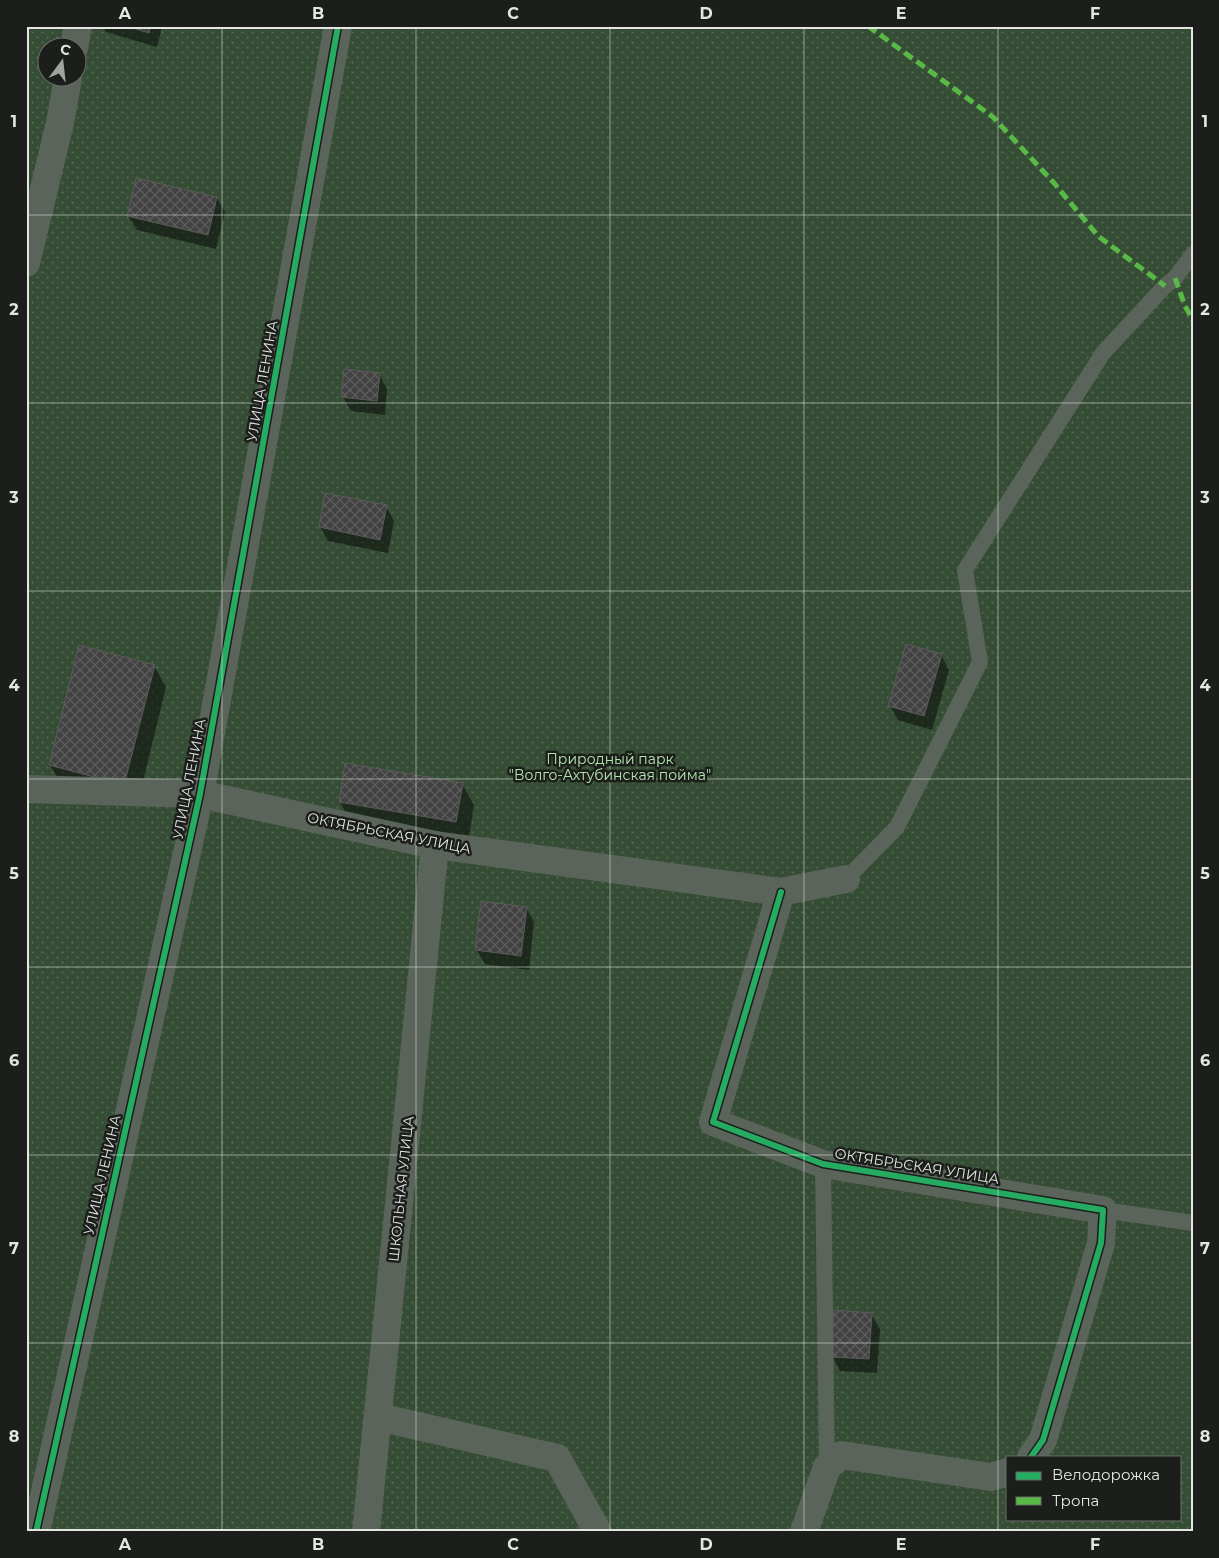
<svg xmlns="http://www.w3.org/2000/svg" width="1219" height="1558" font-family="Montserrat,sans-serif">
  <style>
    .park { fill: url(#park-dots); fill-rule: evenodd }
    .shadow { fill: #0007 }
    .building { fill: url(#building-cross-hatch); stroke: #5b5b5a }
    .lines { fill: none; stroke-linecap: round; stroke-linejoin: round }
    .service { stroke: #5b645b; stroke-width: 16 }
    .minor { stroke: #5b645b; stroke-width: 28 }
    .quiet { stroke: #58b947; stroke-width: 5; stroke-dasharray: 10 5; stroke-linecap: butt }
    .cycleway-casing { stroke: #1b1e1a; stroke-width: 9 }
    .cycleway { stroke: #26ab63; stroke-width: 6 }
    .grid { fill: none; stroke: #e3e6e3; stroke-width: 1; stroke-opacity: 0.55 }
    .labels { text-anchor: middle; stroke-width: 5; stroke-linejoin: round; paint-order: stroke }
    .street-label { font-size: 14px; fill: #e3e6e3; stroke: #1b1e1a }
    .park-label { font-size: 14px; fill: #b2e6b0; stroke: #1b1e1a }
    .neatline { fill: none; stroke: #e3e6e3; stroke-width: 2 }
    .grid-label { font-size: 16px; text-anchor: middle; font-weight: bold; fill: #e3e6e3 }
  </style>
  <defs>
    <pattern id="park-dots" width="8" height="8" patternUnits="userSpaceOnUse" patternTransform="scale(1.25)"><rect width="8" height="8" fill="#364d35"/><path d="M2 2h.1M6 6h.1" fill="none" stroke="#536752" stroke-width="1.8" stroke-linecap="round"/></pattern>
    <pattern id="building-cross-hatch" width="8" height="8" patternUnits="userSpaceOnUse" patternTransform="scale(1.25)"><rect width="8" height="8" fill="#434242"/><path d="M0 0l8 8M0 8l8-8" fill="none" stroke="#5e5d5d"/></pattern>
  </defs>
  <rect width="100%" height="100%" fill="#252725"/>
  <path class="park" d="M 26,26 L 1193,26 L 1193,1532 L 26,1532 ZM 48,48 L 78,48 L 78,78 L 48,78 ZM 1008,1457 L 1180,1457 L 1180,1519 L 1008,1519 Z"/>
  <g class="shadow">
    <polygon points="102,26 162,26 157,47 106,32"/>
    <polygon points="217,198 225,212 216,249 137,230 128,216"/>
    <polygon points="379,374 387,389 385,415 351,411 343,397"/>
    <polygon points="386,506 394,521 388,553 328,541 320,527"/>
    <polygon points="941,655 949,670 932,730 898,720 890,706"/>
    <polygon points="154,666 166,687 137,806 63,787 50,765"/>
    <polygon points="462,784 474,805 468,843 352,824 340,802"/>
    <polygon points="26,860 28,863 26,877"/>
    <polygon points="526,908 534,922 529,970 485,964 476,949"/>
    <polygon points="871,1314 880,1329 877,1373 840,1371 832,1356"/>
  </g>
  <g class="building">
    <polygon points="126,26 150,26 149,33"/>
    <polygon points="136,178 217,197 208,235 127,216"/>
    <polygon points="344,369 380,373 377,401 341,397"/>
    <polygon points="325,493 387,505 380,540 319,527"/>
    <polygon points="906,644 942,654 924,716 888,706"/>
    <polygon points="79,645 155,665 124,785 49,765"/>
    <polygon points="345,763 463,783 456,822 339,802"/>
    <polygon points="481,901 527,907 521,956 475,950"/>
    <polygon points="834,1310 872,1313 869,1359 831,1357"/>
  </g>
  <g class="lines">
    <g class="service">
      <polyline points="846,879 897,827 980,662 965,570 1103,353 1165,286 1175,278 1193,254"/>
      <polyline points="823,1164 827,1467"/>
      <polyline points="1103,1210 1193,1223"/>
    </g>
    <g class="minor">
      <polyline points="74,48 78,26"/>
      <polyline points="26,263 60,123 68,78"/>
      <polyline points="26,789 200,794 435,845 781,892 846,879"/>
      <polyline points="781,892 713,1122 823,1164 1103,1210 1101,1243 1043,1440 1031,1457"/>
      <polyline points="378,1417 557,1458 598,1532"/>
      <polyline points="36,1532 200,794 338,26"/>
      <polyline points="366,1532 435,845"/>
      <polyline points="804,1532 827,1467 841,1455 991,1477 1008,1472"/>
    </g>
    <g class="quiet">
      <polyline points="868,26 993,117 1054,183 1098,236 1165,286"/>
      <polyline points="1175,278 1185,306 1193,320"/>
    </g>
    <g class="cycleway-casing">
      <g id="cycleway">
        <polyline points="781,892 713,1122 823,1164 1103,1210 1101,1243 1043,1440 1031,1457"/>
        <polyline points="36,1532 200,794 338,26"/>
      </g>
    </g>
    <use href="#cycleway" class="cycleway"/>
  </g>
  <path class="grid" d="M 222,26 L 222,1532M 416,26 L 416,1532M 610,26 L 610,1532M 804,26 L 804,1532M 998,26 L 998,1532M 26,215 L 1193,215M 26,403 L 1193,403M 26,591 L 1193,591M 26,779 L 1193,779M 26,967 L 1193,967M 26,1155 L 1193,1155M 26,1343 L 1193,1343"/>
  <g class="labels">
    <g class="street-label">
      <text transform="translate(262 381) rotate(-80)" y="5">УЛИЦА ЛЕНИНА</text>
      <text transform="translate(189 779) rotate(-79)" y="5">УЛИЦА ЛЕНИНА</text>
      <text transform="translate(389 833) rotate(11)" y="5">ОКТЯБРЬСКАЯ УЛИЦА</text>
      <text transform="translate(917 1166) rotate(9)" y="5">ОКТЯБРЬСКАЯ УЛИЦА</text>
      <text transform="translate(102 1175) rotate(-77)" y="5">УЛИЦА ЛЕНИНА</text>
      <text transform="translate(401 1189) rotate(-84)" y="5">ШКОЛЬНАЯ УЛИЦА</text>
    </g>
    <g class="park-label">
      <text x="610" y="764">Природный парк<tspan x="610" dy="16">"Волго-Ахтубинская пойма"</tspan></text>
    </g>
  </g>
  <rect width="1219" height="1558" fill="none" stroke="#1b1e1a" stroke-width="55"/>
  <rect x="1006" y="1456" width="175" height="65" fill="#1b1e1a" stroke="#6b6e6a"/>
  <rect x="1016" y="1472" width="25" height="8" fill="#26ab63" stroke="#6b6e6a"/>
  <text x="1052" y="1480" font-size="15" fill="#e3e6e3">Велодорожка</text>
  <rect x="1016" y="1497" width="25" height="8" fill="#58b947" stroke="#6b6e6a"/>
  <text x="1052" y="1506" font-size="15" fill="#e3e6e3">Тропа</text>
  <g transform="translate(62 62) rotate(15)"><circle r="24" fill="#1b1e1a" stroke="#6b6e6a"/>
  <path d="M0-4L9 19L0 12L-9 19Z" fill="#a0a3a0"/>
  <text y="-8" font-size="14" font-weight="bold" text-anchor="middle" fill="#e3e6e3">С</text>
  </g>
  <rect x="28" y="28" width="1164" height="1502" class="neatline"/>
  <g class="grid-label">
    <text x="125" y="19">A</text>
    <text x="318" y="19">B</text>
    <text x="513" y="19">C</text>
    <text x="706" y="19">D</text>
    <text x="901" y="19">E</text>
    <text x="1095" y="19">F</text>
    <text x="14" y="127">1</text>
    <text x="1205" y="127">1</text>
    <text x="14" y="315">2</text>
    <text x="1205" y="315">2</text>
    <text x="14" y="503">3</text>
    <text x="1205" y="503">3</text>
    <text x="14" y="691">4</text>
    <text x="1205" y="691">4</text>
    <text x="14" y="879">5</text>
    <text x="1205" y="879">5</text>
    <text x="14" y="1066">6</text>
    <text x="1205" y="1066">6</text>
    <text x="14" y="1254">7</text>
    <text x="1205" y="1254">7</text>
    <text x="14" y="1442">8</text>
    <text x="1205" y="1442">8</text>
    <text x="125" y="1550">A</text>
    <text x="318" y="1550">B</text>
    <text x="513" y="1550">C</text>
    <text x="706" y="1550">D</text>
    <text x="901" y="1550">E</text>
    <text x="1095" y="1550">F</text>
  </g>
</svg>
